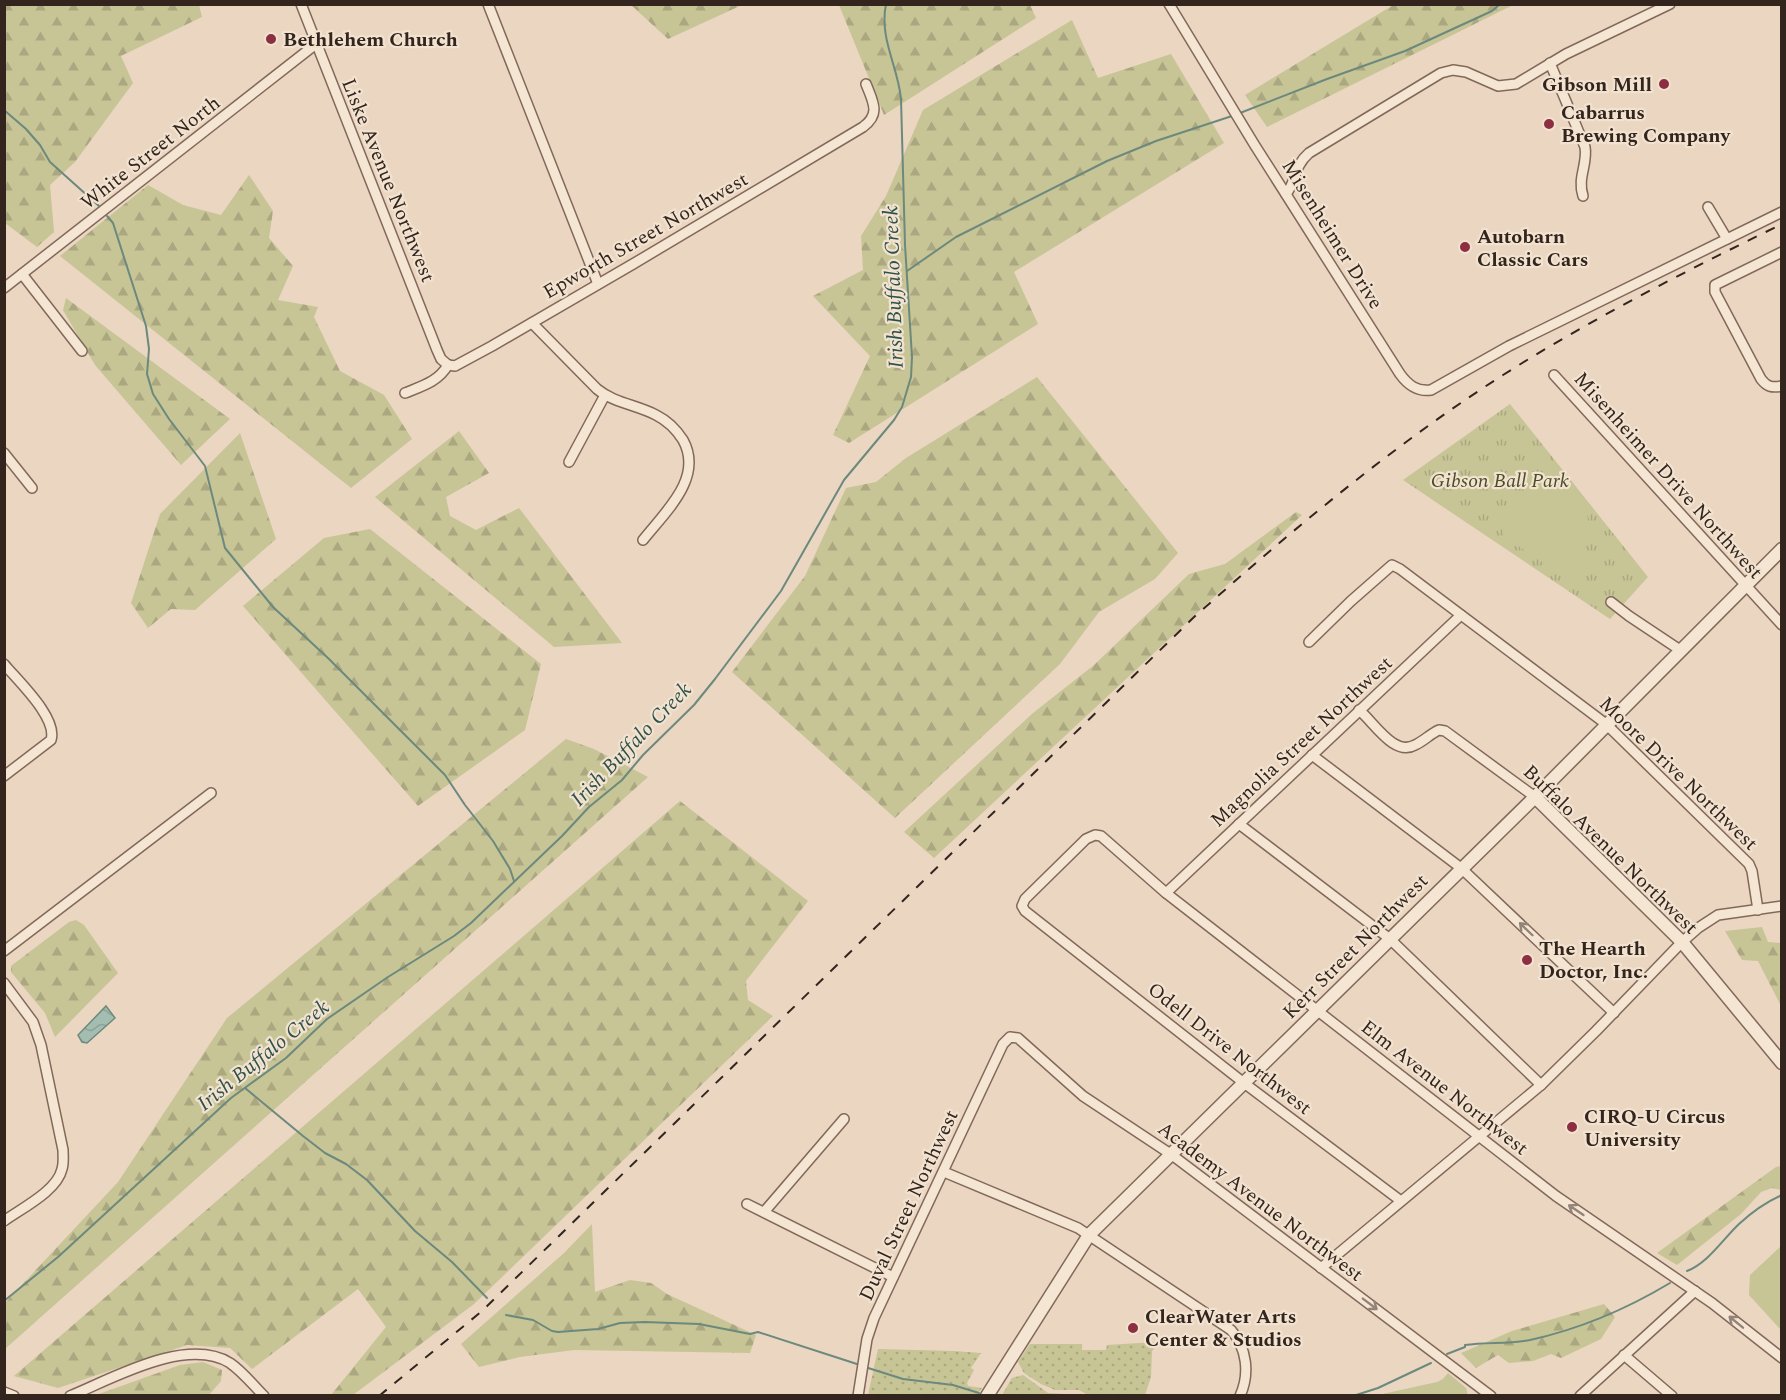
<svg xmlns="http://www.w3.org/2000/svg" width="1786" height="1400" font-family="Spectral,serif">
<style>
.grass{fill:url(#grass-dots)}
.forest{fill:url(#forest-firs)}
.park{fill:url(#park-tufts)}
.pitch{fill:#c7c496}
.water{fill:url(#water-waves);stroke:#6c897d;stroke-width:1.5}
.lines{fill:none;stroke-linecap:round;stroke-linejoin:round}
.stream{stroke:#6c897d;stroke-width:2}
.minor-casing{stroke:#82685a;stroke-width:12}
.tertiary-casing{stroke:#82685a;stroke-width:15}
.minor{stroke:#f5e5d3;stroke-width:9}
.tertiary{stroke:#f5e5d3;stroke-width:12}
.rail{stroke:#33241d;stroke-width:2;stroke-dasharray:10 10;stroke-linecap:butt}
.oneway{stroke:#948478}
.poi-dot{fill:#8c2f40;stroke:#f2e2d0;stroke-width:2}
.labels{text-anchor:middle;stroke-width:4.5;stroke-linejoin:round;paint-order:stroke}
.poi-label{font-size:20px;font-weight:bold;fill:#33241d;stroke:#f2e2d0;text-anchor:start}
.street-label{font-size:20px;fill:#33241d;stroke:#f2e2d0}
.park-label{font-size:20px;font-style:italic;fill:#4a4d26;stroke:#f2e2d0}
.water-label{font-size:21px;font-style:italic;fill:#2e5149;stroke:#f2e2d0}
</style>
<defs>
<pattern id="grass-dots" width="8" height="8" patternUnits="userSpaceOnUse" patternTransform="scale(1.5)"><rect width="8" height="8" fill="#c7c496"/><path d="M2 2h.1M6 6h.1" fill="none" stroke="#aba881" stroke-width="1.8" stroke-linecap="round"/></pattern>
<pattern id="forest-firs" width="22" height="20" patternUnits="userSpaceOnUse" patternTransform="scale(1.5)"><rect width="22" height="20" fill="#c7c496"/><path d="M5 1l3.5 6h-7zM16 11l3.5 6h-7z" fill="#aba881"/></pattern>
<pattern id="park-tufts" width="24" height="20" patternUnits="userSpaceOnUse" patternTransform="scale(1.5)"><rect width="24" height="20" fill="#c7c496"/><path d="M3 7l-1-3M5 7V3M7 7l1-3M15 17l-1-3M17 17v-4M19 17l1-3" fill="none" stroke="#aba881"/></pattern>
<pattern id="water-waves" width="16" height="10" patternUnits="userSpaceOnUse" patternTransform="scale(1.5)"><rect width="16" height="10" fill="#a3bdb1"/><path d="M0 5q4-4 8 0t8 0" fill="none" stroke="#8da298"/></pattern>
</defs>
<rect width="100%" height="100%" fill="#ead6c1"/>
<g class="grass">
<path d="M1156,1342V1347L1152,1351L1151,1377L1145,1395H1088L1079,1390H1055L1041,1384L1024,1373L1018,1362L1030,1344H1082V1350H1106L1107,1345Z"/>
<path d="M878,1349L954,1351L981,1353L971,1368L974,1370L967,1383L968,1386L982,1388L977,1395H868Z"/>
<path d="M1023,1375L1048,1393L1081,1395H1002L1012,1378Z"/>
</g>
<g class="forest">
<path d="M5,4L199,5L202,17L121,56L133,83L75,162L50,185L54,232L37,247L5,223Z"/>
<path d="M1395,4L1513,5L1267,127L1245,95Z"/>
<path d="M631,5H742L668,39Z"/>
<path d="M839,5H1030L1036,18L884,115Z"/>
<path d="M1072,20L1098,78L1171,54L1224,143L1014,272L1038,324L849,443L833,435L870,356L813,296L863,270L861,236L886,196L923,110Z"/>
<path d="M249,175L273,211L269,238L293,266L278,300L318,307L314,317L340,371L384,395L412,439L351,488L60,256L148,185L183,205L221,215Z"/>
<path d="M66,298L230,419L181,465L95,365L63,310Z"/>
<path d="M1037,377L1178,553L1155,579L1099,612L1060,664L895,818L732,672L805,576L846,488L876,482L906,458Z"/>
<path d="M459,431L489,473L446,497L450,516L476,530L519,508L622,643L554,647L375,497Z"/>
<path d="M240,433L276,539L195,610L171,609L148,628L131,603L160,514Z"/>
<path d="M1296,512L1302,515L934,858L904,832L1033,713L1094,665L1189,574L1225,564Z"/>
<path d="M370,529L541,664L525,730L418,806L243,606L324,538Z"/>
<path d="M566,739L594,749L648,777L5,1349V1303L118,1182L227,1018Z"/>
<path d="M680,801L808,901L746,981L748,1000L773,1016L474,1304L353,1395H331L386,1327L358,1289L252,1369L230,1348L187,1345L58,1388L14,1376Z"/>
<path d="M76,920L84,925L118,973L55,1037L45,1013L11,972V966L69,922Z"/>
<path d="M1762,927L1768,942L1781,943V1006L1758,961L1742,960L1725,931Z"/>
<path d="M1781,1166V1190L1772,1188L1761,1192L1741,1214L1677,1265L1657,1253L1776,1167Z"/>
<path d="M592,1224L595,1292L630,1280L651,1283L667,1294L756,1335L750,1353L574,1350L520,1357L479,1367L461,1344L564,1253Z"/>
<path d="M1604,1304L1615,1317L1601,1339L1561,1358L1551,1354L1533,1361L1509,1363L1498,1355L1476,1368L1461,1353L1512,1331Z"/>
<path d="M203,1362L222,1370L221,1381L209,1395H96L180,1365Z"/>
</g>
<path class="park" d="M1510,404L1648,577L1610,619L1403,480Z"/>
<g class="pitch">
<path d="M1557,466C1595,498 1597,541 1570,581L1505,537L1502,530Z"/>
<path d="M1781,1246V1330L1749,1295L1750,1275Z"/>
<path d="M1448,1373L1466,1388L1468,1395H1378L1437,1382L1443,1379Z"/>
</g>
<path class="water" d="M106,1006L115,1018L87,1043L82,1042L78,1035Z"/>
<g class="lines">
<g class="stream">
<path d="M4,110L26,129L40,145L50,162L99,206"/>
<path d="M1240,113L1327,79L1405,51L1492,11L1500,4"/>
<path d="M107,216L113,223L146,326L149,349L147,374L153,394L169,419L205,466L225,548L273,607L329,659L445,775L465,805L493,841L510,869L514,881"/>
<path d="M907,271L956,237L1107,161L1156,141L1232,116"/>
<path d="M245,1088L303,1136L325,1153L346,1164L367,1180L415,1231L452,1262L487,1298"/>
<path d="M1687,1271C1708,1263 1723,1239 1739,1224C1752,1212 1766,1202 1782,1195"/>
<path d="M4,1301L58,1257L231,1098L286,1058L327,1019L388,977L454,936L471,923L562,836L589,807L622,780L643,755L694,705L715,679L781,591L844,480L894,420L902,407L911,377L912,357L905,245L901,99C898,66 879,39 886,4"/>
<path d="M506,1315L533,1320L552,1331L558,1332L598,1329L620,1323L645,1322L699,1324L750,1334L758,1332L860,1365"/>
<path d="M1447,1354L1465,1347V1345C1486,1342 1509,1344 1530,1340C1580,1329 1625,1310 1670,1283"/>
<path d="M865,1367L903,1379L953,1385L979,1393"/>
<path d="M1353,1396L1378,1388L1431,1363"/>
</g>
<g class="minor-casing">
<g id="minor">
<path d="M301,4L437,350L441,359L448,365"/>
<path d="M488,4L598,284"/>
<path d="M1169,4L1254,144L1400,374C1408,385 1417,392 1431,390L1509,346L1782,212"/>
<path d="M1550,63L1585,147C1588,164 1577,178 1583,196"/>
<path d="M1286,194C1297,181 1293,167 1309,153L1441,73L1453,70L1466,72L1498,86L1516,84L1566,54L1670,4"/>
<path d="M1708,207L1727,239"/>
<path d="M1782,252L1715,285V292L1761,379C1767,387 1772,388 1782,386"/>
<path d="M22,274L82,351"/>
<path d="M4,288L316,44"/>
<path d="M532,323L597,389C614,403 637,405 656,415C668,421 676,429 683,440C704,478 665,512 643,540"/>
<path d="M448,365L455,366L492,346L633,264L863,127C881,114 873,102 866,84"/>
<path d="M1554,375L1782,625"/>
<path d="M405,393C422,386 438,382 448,365"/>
<path d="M4,453L32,488"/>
<path d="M569,462L605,395"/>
<path d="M1611,602L1629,616L1680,650"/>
<path d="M1309,642L1351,601L1392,565L1400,569L1606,724L1749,864L1752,871L1758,910"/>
<path d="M4,664C18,681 58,718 51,740L4,776"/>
<path d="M1359,710C1374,722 1394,757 1415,745C1424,741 1430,734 1439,730L1445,731L1535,797"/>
<path d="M1312,755L1461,868L1614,1013"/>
<path d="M1239,824L1390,939L1541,1085"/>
<path d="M1166,893L1461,615"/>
<path d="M4,951L211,793"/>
<path d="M4,983L33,1022L41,1045L63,1150C63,1156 64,1163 62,1169C57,1191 22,1208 4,1221"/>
<path d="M944,1172L1078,1228L1231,1330C1247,1348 1250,1374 1240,1396"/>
<path d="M1401,1201L1244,1083L1025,911L1022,906L1025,899L1086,839L1095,835L1101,836L1166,893L1556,1196L1712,1303L1782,1358"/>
<path d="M747,1204L893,1277"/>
<path d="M764,1212L844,1119"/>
<path d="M1321,1268L1541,1085L1596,1031L1682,942L1698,928L1718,915L1782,906"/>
<path d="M1624,1355L1672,1396"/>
<path d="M4,1392L14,1396"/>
<path d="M70,1396C112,1379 186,1336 230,1363C243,1372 253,1385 264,1396"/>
<path d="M858,1396L867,1339L874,1318L1003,1044L1010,1037L1018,1038L1083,1096L1172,1155L1491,1396"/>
<path d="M1580,1396L1695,1291"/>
</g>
</g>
<g class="tertiary-casing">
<g id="tertiary">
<path d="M1535,797L1682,942L1782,1063"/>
<path d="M987,1396L1089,1235L1535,797L1782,549"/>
</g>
</g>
<use href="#minor" class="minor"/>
<use href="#tertiary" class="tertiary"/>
<path class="rail" d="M379,1396L482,1311L1193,618C1291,531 1392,446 1503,375C1593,318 1686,271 1782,224"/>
</g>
<defs><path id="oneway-shaft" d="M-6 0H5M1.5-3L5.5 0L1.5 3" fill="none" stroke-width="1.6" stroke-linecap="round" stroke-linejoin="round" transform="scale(1.5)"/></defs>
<g class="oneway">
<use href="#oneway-shaft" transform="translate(1526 929) rotate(-136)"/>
<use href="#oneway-shaft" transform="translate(1576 1210) rotate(-146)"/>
<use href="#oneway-shaft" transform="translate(1370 1304) rotate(37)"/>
<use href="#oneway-shaft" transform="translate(1736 1322) rotate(-141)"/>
</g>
<g class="poi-dot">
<circle cx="271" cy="39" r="6"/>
<circle cx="1664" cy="84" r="6"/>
<circle cx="1549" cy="124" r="6"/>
<circle cx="1465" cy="247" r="6"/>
<circle cx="1527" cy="960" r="6"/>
<circle cx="1572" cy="1127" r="6"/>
<circle cx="1133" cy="1328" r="6"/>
</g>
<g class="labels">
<g class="poi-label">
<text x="283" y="46">Bethlehem Church</text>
<text x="1652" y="91" text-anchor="end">Gibson Mill</text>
<text x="1561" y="119">Cabarrus<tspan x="1561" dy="23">Brewing Company</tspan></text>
<text x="1477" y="243">Autobarn<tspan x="1477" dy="23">Classic Cars</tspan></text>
<text x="1539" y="955">The Hearth<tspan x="1539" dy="23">Doctor, Inc.</tspan></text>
<text x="1584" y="1123">CIRQ-U Circus<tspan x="1584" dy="23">University</tspan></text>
<text x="1145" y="1323">ClearWater Arts<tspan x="1145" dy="23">Center &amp; Studios</tspan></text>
</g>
<g class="street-label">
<text transform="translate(150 152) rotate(-38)" y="7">White Street North</text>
<text transform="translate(389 180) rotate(68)" y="7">Liske Avenue Northwest</text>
<text transform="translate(1333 234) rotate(58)" y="7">Misenheimer Drive</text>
<text transform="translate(645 235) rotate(-30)" y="7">Epworth Street Northwest</text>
<text transform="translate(1669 475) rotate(48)" y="7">Misenheimer Drive Northwest</text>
<text transform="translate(1301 741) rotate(-43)" y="7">Magnolia Street Northwest</text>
<text transform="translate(1679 773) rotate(44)" y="7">Moore Drive Northwest</text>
<text transform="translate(1611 849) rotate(44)" y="7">Buffalo Avenue Northwest</text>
<text transform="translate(1355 946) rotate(-45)" y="7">Kerr Street Northwest</text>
<text transform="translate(1230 1048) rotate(38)" y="7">Odell Drive Northwest</text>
<text transform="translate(1445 1087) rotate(38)" y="7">Elm Avenue Northwest</text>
<text transform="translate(1261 1201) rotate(37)" y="7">Academy Avenue Northwest</text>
<text transform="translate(908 1205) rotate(-65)" y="7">Duval Street Northwest</text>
</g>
<g class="park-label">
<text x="1500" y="487">Gibson Ball Park</text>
</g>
<g class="water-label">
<text transform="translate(893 287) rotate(-92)" y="7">Irish Buffalo Creek</text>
<text transform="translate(631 744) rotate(-46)" y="7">Irish Buffalo Creek</text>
<text transform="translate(263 1055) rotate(-39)" y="7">Irish Buffalo Creek</text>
</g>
</g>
<rect width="1786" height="1400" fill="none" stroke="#33241d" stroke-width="12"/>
</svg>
